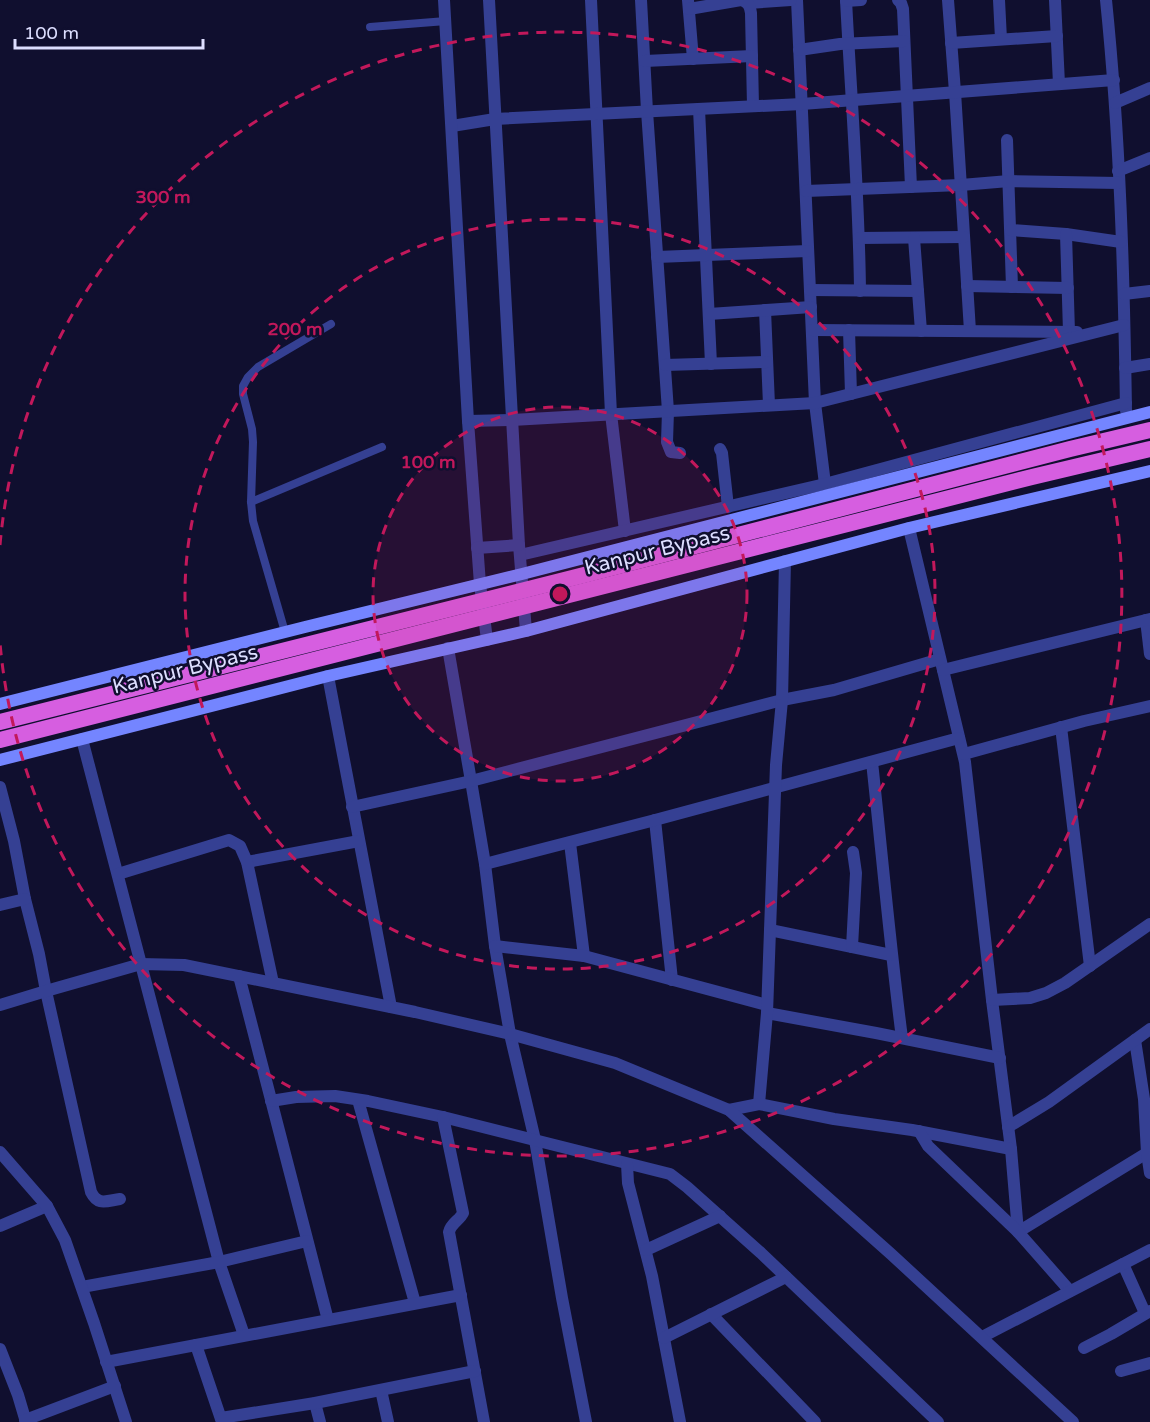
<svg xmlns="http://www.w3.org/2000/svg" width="1150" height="1422" font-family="'Varela Round',sans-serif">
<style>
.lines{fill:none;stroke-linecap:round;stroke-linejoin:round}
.service{stroke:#354093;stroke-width:8}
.minor{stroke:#354093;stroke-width:12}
.tertiary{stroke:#354093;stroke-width:12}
.secondary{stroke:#7485ff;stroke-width:12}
.trunk{stroke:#d65ee0;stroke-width:16}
.ring{fill:none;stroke:#c2185b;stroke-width:3;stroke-dasharray:10 8}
.labels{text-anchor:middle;stroke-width:5;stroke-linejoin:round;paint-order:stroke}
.street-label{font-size:21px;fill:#dddeff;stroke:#100f2f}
.centre{fill:#c2185b;stroke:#100f2f;stroke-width:3}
.ring-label{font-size:18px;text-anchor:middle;font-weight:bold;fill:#c2185b;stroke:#100f2f;stroke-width:5;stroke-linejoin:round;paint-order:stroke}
</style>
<rect width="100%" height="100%" fill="#100f2f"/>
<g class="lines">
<g class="service">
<path d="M370,27L446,21"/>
<path d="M251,502L382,447"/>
<path d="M285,632L253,521L251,502L253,442L252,429L243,394V386L248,377L258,367L331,324"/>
</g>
<g class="minor">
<path d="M591,0L611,414L625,531"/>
<path d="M641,0L647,111L668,411L667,442L671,452L680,453"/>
<path d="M688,0L693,59"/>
<path d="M797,0L815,403L825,484"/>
<path d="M846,0C851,97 859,193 860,291"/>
<path d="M898,0L901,3L903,9L911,187"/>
<path d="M948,0L955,92L970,331"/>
<path d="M999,0L1001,39"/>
<path d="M1055,0L1059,84"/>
<path d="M1106,0C1120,137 1124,274 1126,411"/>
<path d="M846,1L861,0"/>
<path d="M748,3L791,0"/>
<path d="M689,9L741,0C748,2 750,6 751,13L753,106"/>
<path d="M951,43L1057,36"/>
<path d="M799,50L840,44L904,41"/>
<path d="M645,61L752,56"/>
<path d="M1115,103L1150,88"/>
<path d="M699,109L711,364"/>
<path d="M452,126L495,119L802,104L1114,80"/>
<path d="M1007,140L1012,287"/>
<path d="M1118,171L1150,158"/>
<path d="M806,191L961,185L1009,181L1119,183"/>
<path d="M1011,230L1066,234L1121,242"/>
<path d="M1066,234L1069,332"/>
<path d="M859,238L964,237"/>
<path d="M914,238L921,331"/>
<path d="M657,257L808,251"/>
<path d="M967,286L1068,288"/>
<path d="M810,290L918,291"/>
<path d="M1124,294L1150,291"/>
<path d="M765,310L769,405"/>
<path d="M709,314L811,307"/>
<path d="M812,330L1077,332"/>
<path d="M849,330L851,394"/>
<path d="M665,365L767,362"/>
<path d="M1125,368L1150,364"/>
<path d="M468,421L512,420L815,403L1124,325"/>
<path d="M720,449L722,453L728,507"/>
<path d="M909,528L965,762L992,1000L1011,1149L1018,1232L1150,1151"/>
<path d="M520,555L825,484L1126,403"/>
<path d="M1146,620L1150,654"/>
<path d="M448,648L471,781L485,864L495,946L510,1034L535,1140L562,1298L586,1422"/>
<path d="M943,670L1150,619"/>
<path d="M328,676L391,1007"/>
<path d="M1061,727L1090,966"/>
<path d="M82,739L219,1262L244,1335"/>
<path d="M964,754L1084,721L1150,706"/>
<path d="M872,762C882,854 890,946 902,1038"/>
<path d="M0,787L14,841L25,899L39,954L46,991L91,1192C98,1206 106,1201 120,1199"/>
<path d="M352,807L471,781L782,700L834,690L940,659"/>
<path d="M655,820L672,980"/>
<path d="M570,843L584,956"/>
<path d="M247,862L359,841"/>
<path d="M485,864L655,820L959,738"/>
<path d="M118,874L229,840L240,846L247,862L273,983"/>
<path d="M0,905L25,899"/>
<path d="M770,930L891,955"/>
<path d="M495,946L584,956L767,1005"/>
<path d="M852,947L856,873L853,852"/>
<path d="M239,976L328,1320"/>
<path d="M992,1000L1030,998L1046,993L1065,983L1150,924"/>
<path d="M767,1013L876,1033L1000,1058"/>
<path d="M1135,1040L1144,1099L1147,1153L1150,1173"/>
<path d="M358,1100L415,1303"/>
<path d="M271,1101L296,1097L335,1096L368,1101L443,1117L670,1174L687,1187L761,1253L938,1422"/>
<path d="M759,1104L767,1013L776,765L782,700L785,561"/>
<path d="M729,1110L759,1104L834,1119L912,1130L1011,1149"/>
<path d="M443,1117L463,1213C460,1220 451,1223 449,1232L484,1422"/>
<path d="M1008,1127L1049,1102L1150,1029"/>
<path d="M919,1131L928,1146L1018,1232L1070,1291"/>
<path d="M627,1164L628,1183L652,1276L680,1422"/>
<path d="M0,1226L47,1206"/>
<path d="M646,1250L720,1216"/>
<path d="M1123,1264L1145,1313"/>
<path d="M82,1287L219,1262L307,1241"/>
<path d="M711,1314L815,1422"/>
<path d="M982,1337L1150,1250"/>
<path d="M664,1338L786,1277"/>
<path d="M196,1345L222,1422"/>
<path d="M1084,1348L1111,1334L1150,1311"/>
<path d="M0,1349L18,1395L26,1422"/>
<path d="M106,1362L461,1295"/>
<path d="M1121,1371L1150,1363"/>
<path d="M381,1390L388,1422"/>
<path d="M315,1403L320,1422"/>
<path d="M221,1418L315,1403L475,1371"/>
<path d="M25,1420L115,1386"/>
</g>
<g class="tertiary">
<path d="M444,0L468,421L480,584L487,640"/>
<path d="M489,0L519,545L526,631"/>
<path d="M477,548L519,545"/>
<path d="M0,1005L46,991L141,964L184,965L415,1012L510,1034L615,1063L729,1110L891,1254L1073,1422"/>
<path d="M0,1152L47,1206L65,1240L94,1323L126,1422"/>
</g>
<g class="secondary">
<path d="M0,704L305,627L522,574L1150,412"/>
<path d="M0,760L328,676L526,631L909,528L1150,471"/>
</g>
<g class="trunk">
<path d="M0,722L588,574L1070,449L1150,430"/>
<path d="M0,740L1032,477L1150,449"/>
</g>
</g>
<circle cx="560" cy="594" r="187" fill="#c2185b" fill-opacity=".12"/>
<g class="ring">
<circle cx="560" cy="594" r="187"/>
<circle cx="560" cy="594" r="375"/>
<path d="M0 545A562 562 0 1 1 0 643"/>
</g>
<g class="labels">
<g class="street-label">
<text transform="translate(657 550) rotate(-14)" y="7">Kanpur Bypass</text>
<text transform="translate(185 669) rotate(-14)" y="7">Kanpur Bypass</text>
</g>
</g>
<circle cx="560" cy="594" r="9" class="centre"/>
<g class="ring-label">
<text x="163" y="203">300 m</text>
<text x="295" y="335">200 m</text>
<text x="428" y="468">100 m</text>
</g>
<path d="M15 39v9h188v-9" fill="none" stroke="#dddeff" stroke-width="3"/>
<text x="24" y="39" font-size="18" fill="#dddeff" stroke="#100f2f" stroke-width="4.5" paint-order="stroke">100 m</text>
</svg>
